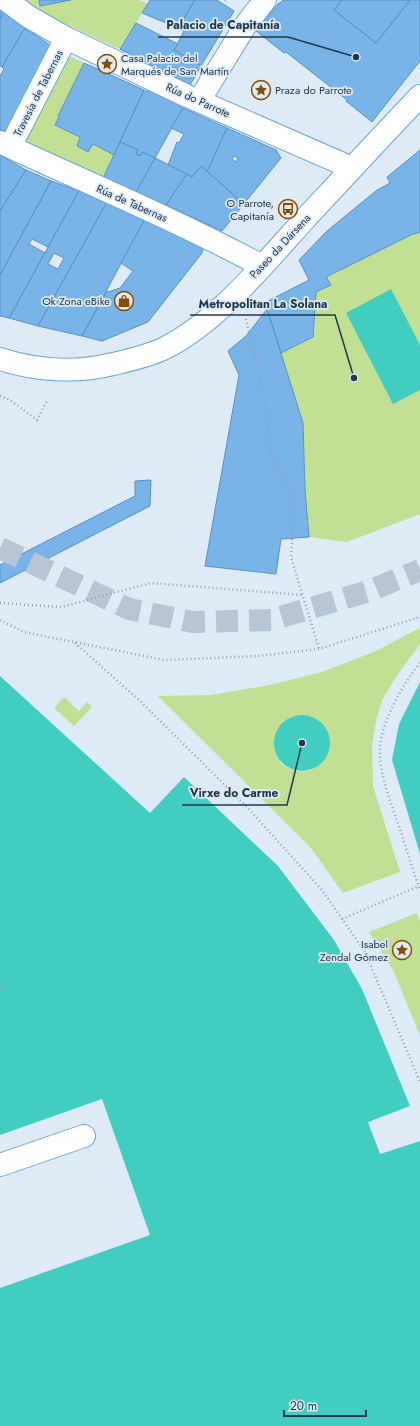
<svg xmlns="http://www.w3.org/2000/svg" width="420" height="1426" font-family="Jost,sans-serif">
<style>
.green{fill:#c1e093;fill-rule:evenodd}
.water{fill:#41cdbf}
.building{fill:#79b4e8;stroke:#5892c4;fill-rule:evenodd}
.lines{fill:none;stroke-linecap:round;stroke-linejoin:round}
.major-tunnel{stroke:#b8c6d4;stroke-width:22;stroke-dasharray:22 11;stroke-linecap:butt}
.minor-casing{stroke:#6ba6d9;stroke-width:24}
.path{stroke:#92a3b2;stroke-width:2.5;stroke-dasharray:1 3;stroke-linecap:butt}
.minor{stroke:#fff;stroke-width:22}
.labels{text-anchor:middle;stroke-width:3.5;stroke-linejoin:round;paint-order:stroke}
.poi-label{font-size:11px;fill:#20384e;stroke:#deeaf5;text-anchor:end}
.street-label{font-size:11px;fill:#20384e;stroke:#deeaf5}
.leader{fill:none;stroke:#20384e;stroke-width:1.5}
.callout-dot{fill:#20384e;stroke:#deeaf5;stroke-width:1.5}
.callout-label{font-size:12px;text-anchor:middle;font-weight:bold;fill:#20384e;stroke:#deeaf5;stroke-width:3.5;stroke-linejoin:round;paint-order:stroke}
</style>
<rect width="100%" height="100%" fill="#deeaf5"/>
<g class="green">
<path d="M23,0H39L40,6L71,0H139L148,4L119,49L36,10Z"/>
<path d="M65,54L84,63L58,116L59,117L55,125L80,137L77,146L88,152L93,144L114,155L103,178L22,140Z"/>
<path d="M420,232V514L347,542L309,537L305,490L303,423L281,353L313,337L316,292L326,277L415,233L416,234Z"/>
<path d="M420,628V644L396,677L382,700L376,721L372,745L373,786L400,872L343,893L311,848L158,696L211,695L270,685L322,672L376,651ZM303,715C314,717 319,721 326,729L322,763C307,775 294,774 280,762Z"/>
<path d="M64,697L79,711L87,702L92,707L74,726L54,708Z"/>
<path d="M417,913L420,922V1036L394,972L369,932Z"/>
</g>
<g class="water">
<path d="M391,289L420,345V390L393,404L346,313Z"/>
<path d="M0,676L150,813L184,777L278,866L334,940L362,989L410,1106L368,1122L380,1154L420,1141V1426H0V1288L150,1235L102,1099L0,1135Z"/>
<path d="M420,682V854L392,760L399,724Z"/>
<circle cx="302" cy="743" r="28"/>
</g>
<g class="building">
<path d="M39,0H71L40,6Z"/>
<path d="M150,0H195L178,28L142,13Z"/>
<path d="M195,0H217L234,11L201,66L174,50L184,31L178,28Z"/>
<path d="M283,0H342L334,10L376,43L410,0H420V61L372,122L346,101L347,100L286,52L284,53L256,31L279,3H280Z"/>
<path d="M342,0H410L376,43L334,10Z"/>
<path d="M0,8L5,11L0,19Z"/>
<path d="M4,13L25,28L2,67L0,66V19Z"/>
<path d="M136,23L178,44L174,50L201,66L190,85L120,49Z"/>
<path d="M25,28L53,47L8,134L0,130V76L4,69L2,67Z"/>
<path d="M84,63L144,90L114,155L93,144L88,152L77,146L80,137L55,125L59,117L58,116Z"/>
<path d="M149,88L181,102L179,106L183,108L155,158L142,152L140,156L136,154L138,150L120,142L144,90L147,92Z"/>
<path d="M183,108L227,128L207,172L201,166L192,177L168,165L177,142L179,143L184,134L171,128Z"/>
<path d="M227,128L276,150L281,158L244,204L207,172ZM234,156L238,158L236,162L232,159Z"/>
<path d="M120,142L138,150L136,154L140,156L142,152L155,158L136,192L103,178Z"/>
<path d="M420,150V232L415,234V233L326,277L331,285L316,292L313,337L281,353L267,309L266,302L309,280L299,260L327,231L377,190L390,183L387,177Z"/>
<path d="M0,155L26,170L0,211Z"/>
<path d="M155,158L187,174L166,205L136,192Z"/>
<path d="M201,166L244,204L222,231L166,205L187,174L192,177Z"/>
<path d="M26,170L51,181L0,275V211Z"/>
<path d="M51,181L79,191L48,247L32,239L29,244L45,253L9,318L0,316V275Z"/>
<path d="M79,191L107,202L38,326L9,318ZM54,253L64,258L58,269L48,264Z"/>
<path d="M107,202L145,219L82,336L38,326Z"/>
<path d="M145,219L201,246L203,248L202,253L148,322L102,341L82,336L107,291L108,292L120,288L133,271L121,263Z"/>
<path d="M267,309L303,423L305,490L309,537L281,539L276,574L205,566L239,375L228,351L246,336Z"/>
<path d="M151,480L150,506L0,583V565L135,496V481Z"/>
</g>
<g class="lines">
<path class="major-tunnel" d="M0,548L129,609L193,622L271,620L369,591L420,570"/>
<g class="minor-casing">
<g id="minor">
<path d="M6,0L29,17L66,38L185,95L352,168"/>
<path d="M199,101L247,23L265,0"/>
<path d="M0,142L10,147C95,186 180,222 262,266"/>
<path d="M10,147L66,38"/>
<path d="M0,359C36,371 76,373 113,364C130,360 149,356 165,348C217,322 265,263 304,220C343,178 381,137 420,96"/>
<path d="M0,1165L84,1136"/>
</g>
</g>
<g class="path">
<path d="M225,0L227,2"/>
<path d="M246,319L265,402L271,454L294,501L291,557L319,649"/>
<path d="M0,396L10,400L37,420L48,399"/>
<path d="M0,603L61,607L151,583L303,595"/>
<path d="M0,620L24,632L164,660L258,656L319,649L420,617"/>
<path d="M75,643L140,701L245,805L322,890L365,952L420,1082"/>
<path d="M420,663C403,684 388,711 381,738C375,767 392,805 401,832C407,851 413,871 420,890"/>
<path d="M342,919L419,886"/>
<path d="M0,988L12,983"/>
</g>
<use href="#minor" class="minor"/>
</g>
<defs>
<g id="sight-ring" transform="scale(1)"><circle r="9.5" fill="#deeaf5" stroke="#864f00" stroke-width="1.5"/><path d="M0-6L1.8-2.2L6-1.7L2.9 1.2L3.7 5.4L0 3.3L-3.7 5.4L-2.9 1.2L-6-1.7L-1.8-2.2Z" fill="#864f00"/></g>
<g id="bus-ring" transform="scale(1)"><circle r="9.5" fill="#deeaf5" stroke="#864f00" stroke-width="1.5"/><path d="M-5-6H5V4H4V6H2V4H-2V6H-4V4H-5ZM-3.5-4V0h7V-4ZM-3.5 1.2v1.5H-2V1.2ZM2 1.2v1.5H3.5V1.2Z" fill="#864f00"/></g>
<g id="shop-ring" transform="scale(1)"><circle r="9.5" fill="#deeaf5" stroke="#864f00" stroke-width="1.5"/><path d="M-5-2.5h2.3a2.7 3.5 0 0 1 5.4 0H5L5.5 6h-11ZM-1.5-2.5h3a1.5 2.3 0 0 0-3 0Z" fill="#864f00"/></g>
</defs>
<g fill-rule="evenodd">
<use href="#sight-ring" x="107" y="64"/>
<use href="#sight-ring" x="261" y="90"/>
<use href="#bus-ring" x="288" y="209"/>
<use href="#shop-ring" x="124" y="301"/>
<use href="#sight-ring" x="402" y="950"/>
</g>
<g class="labels">
<g class="poi-label">
<text x="121" y="62" text-anchor="start">Casa Palacio del<tspan x="121" dy="13">Marqués de San Martín</tspan></text>
<text x="275" y="94" text-anchor="start">Praza do Parrote</text>
<text x="274" y="207">O Parrote,<tspan x="274" dy="13">Capitanía</tspan></text>
<text x="110" y="305">Ok Zona eBike</text>
<text x="388" y="948">Isabel<tspan x="388" dy="13">Zendal Gómez</tspan></text>
</g>
<g class="street-label">
<text transform="translate(38 93) rotate(-63)" y="4">Travesía de Tabernas</text>
<text transform="translate(198 100) rotate(24)" y="4">Rúa do Parrote</text>
<text transform="translate(132 203) rotate(24)" y="4">Rúa de Tabernas</text>
<text transform="translate(280 246) rotate(-47)" y="4">Paseo da Dársena</text>
</g>
</g>
<path class="leader" d="M356 57L288 37H158M354 378L335 315H190M302 743L287 805H182"/>
<g class="callout-dot">
<circle cx="356" cy="57" r="4"/>
<circle cx="354" cy="378" r="4"/>
<circle cx="302" cy="743" r="4"/>
</g>
<g class="callout-label">
<text x="223" y="29">Palacio de Capitanía</text>
<text x="263" y="308">Metropolitan La Solana</text>
<text x="234" y="797">Virxe do Carme</text>
</g>
<path d="M284 1410v6h82v-6" fill="none" stroke="#20384e" stroke-width="2"/>
<text x="290" y="1410" font-size="12" fill="#20384e" stroke="#deeaf5" stroke-width="3" paint-order="stroke">20 m</text>
</svg>
